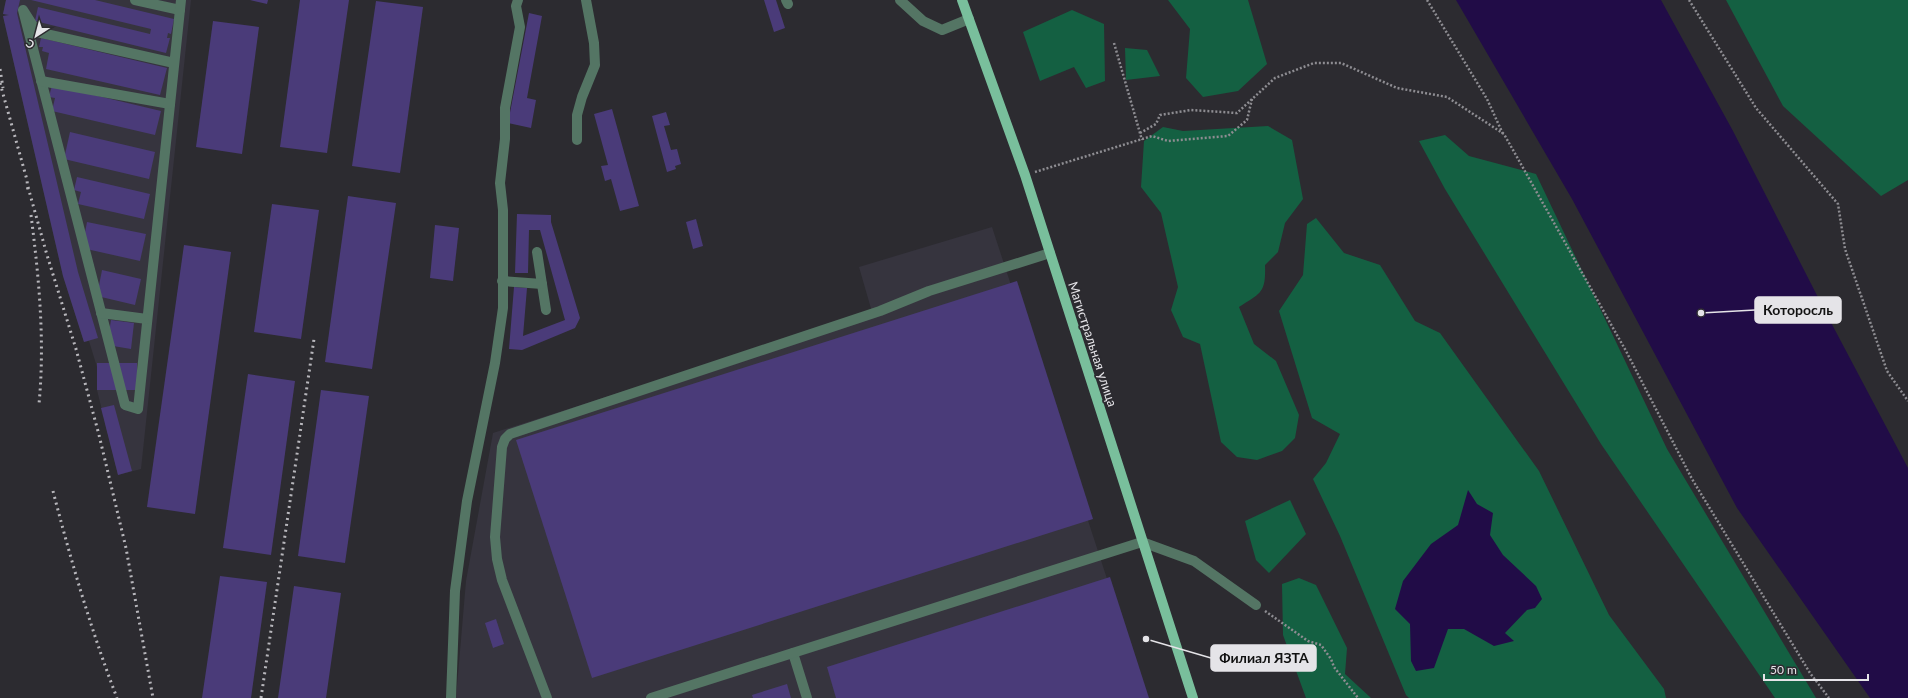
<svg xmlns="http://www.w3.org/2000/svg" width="1908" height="698" font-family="Lato,sans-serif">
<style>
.built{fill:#36343e}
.green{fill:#146042}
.water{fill:#210c47}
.building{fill:#4a3b79}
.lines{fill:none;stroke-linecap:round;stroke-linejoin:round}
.path{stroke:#8e8d92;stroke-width:2.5;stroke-dasharray:2 2;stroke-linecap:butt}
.minor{stroke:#547564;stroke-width:10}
.major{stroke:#79bf9c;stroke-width:10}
.rail{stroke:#b8b7bc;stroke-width:3;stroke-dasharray:2 4;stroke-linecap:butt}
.labels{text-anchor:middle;stroke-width:3.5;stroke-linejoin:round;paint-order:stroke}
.street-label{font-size:13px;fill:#e5e4e8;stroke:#2c2b30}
.leader{fill:none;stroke:#e5e4e8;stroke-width:1.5}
.callout-dot{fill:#e5e4e8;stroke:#2c2b30;stroke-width:1.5}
.callout{fill:#e5e4e8;stroke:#e5e4e8;stroke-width:1.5}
.callout-label{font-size:14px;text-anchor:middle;font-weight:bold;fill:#111}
</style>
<rect width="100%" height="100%" fill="#2c2b30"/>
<g class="built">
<path d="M6,0H191L141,469L118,475L97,390V367L89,341L84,342L63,276L3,16L8,15L3,14Z"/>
<path d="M992,227L1146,698H456L466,581L493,433L872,312L859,267Z"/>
</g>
<g class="green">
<path d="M1168,0H1248L1267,64L1238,91L1203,97L1186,78L1190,29Z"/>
<path d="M1726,0H1908V180L1881,196L1783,106Z"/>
<path d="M1072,10L1104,24L1105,81L1086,88L1074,67L1040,81L1023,32Z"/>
<path d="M1125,48L1147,50L1160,76L1126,80Z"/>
<path d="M1268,126L1292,140L1303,199L1285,223L1278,252L1265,265C1266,293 1261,293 1239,307L1254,344L1276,361L1299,415L1295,438L1282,451L1257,460L1237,457L1221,442L1200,344L1183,337L1171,310L1178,287L1161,213L1141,187L1144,141L1163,127L1183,131Z"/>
<path d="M1445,135L1469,156L1536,174L1667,449L1816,698H1775L1601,444L1445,189L1419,141Z"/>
<path d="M1316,218L1344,253L1380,265L1415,321L1440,333L1539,471L1609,615L1664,689L1666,698H1409L1406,695L1340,536L1313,479L1326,463L1340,434L1312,418L1279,311L1303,275L1307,224Z"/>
<path d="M1290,500L1306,534L1269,573L1256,560L1245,521Z"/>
<path d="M1299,578L1316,585L1347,648L1345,674L1371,698H1306L1283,635L1282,584Z"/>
</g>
<g class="water">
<path d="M1456,0H1661L1733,131L1827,315L1908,468V698H1870L1737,508L1572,199Z"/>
<path d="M1468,490L1477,504L1493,513L1490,535L1503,555L1536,586L1542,599L1535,608L1527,610L1505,633L1514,641L1494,646L1464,629H1448L1434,668L1416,671L1411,661L1410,624L1395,609L1403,581L1431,544L1458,525Z"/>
</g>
<g class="building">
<path d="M6,0H20L17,13L78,272L98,338L84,342L63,276L3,16L9,15L3,14Z"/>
<path d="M31,0H95L174,19L171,34L168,33L167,38H170L166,53L35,21L38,7L150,34L151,29Z"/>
<path d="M250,0H268L267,4Z"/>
<path d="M300,0H349L327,153L280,147Z"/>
<path d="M764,0H776L785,28L774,32Z"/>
<path d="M376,1L423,7L400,173L352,166Z"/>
<path d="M529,13L542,16L527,98L536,100L531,128L508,123Z"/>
<path d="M213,21L259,27L242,154L196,147Z"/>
<path d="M41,38L167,68L160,95L46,69L49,53L42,51L43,47H39Z"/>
<path d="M52,85L161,111L155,135L52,111L55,98L49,97Z"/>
<path d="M612,109L639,206L620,211L611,179L605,181L601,166L608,165L594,114Z"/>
<path d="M666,112L670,125L664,126L671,150L677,149L681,164L675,166L676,169L667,172L652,116Z"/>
<path d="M70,132L155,152L149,179L64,159Z"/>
<path d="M77,177L150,194L144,219L78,204L81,192L74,190Z"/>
<path d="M348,196L396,203L372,369L325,362Z"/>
<path d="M272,204L319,210L301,339L254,332Z"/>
<path d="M517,214L551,215V222L580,318L575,328L522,350L509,349L514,287L527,288L523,336L565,320L540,230H529L528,273H515Z"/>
<path d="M696,219L703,246L693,249L686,222Z"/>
<path d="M87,222L146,234L140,261L82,248Z"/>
<path d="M435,225L459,228L453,281L430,278Z"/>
<path d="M184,245L231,252L195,514L147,507Z"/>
<path d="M102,270L141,279L135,305L97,296Z"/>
<path d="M1017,281L1093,519L592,678L516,440Z"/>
<path d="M111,320L134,323L131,349L107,345Z"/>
<rect x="97" y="363" width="40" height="27"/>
<path d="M248,374L295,381L271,555L223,548Z"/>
<path d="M321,390L369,396L345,563L298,556Z"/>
<path d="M114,405L132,471L118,475L101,408Z"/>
<path d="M220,576L267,582L251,698H202Z"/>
<path d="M1110,577L1149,698H836L827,667Z"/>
<path d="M294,586L341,593L326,698H278Z"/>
<path d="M496,619L504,644L493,648L485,623Z"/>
<path d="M787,684L791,698H753L752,695Z"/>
</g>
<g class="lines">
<g class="path">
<path d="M1427,0L1487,99L1503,134"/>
<path d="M1689,0L1756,108L1838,204L1845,249L1887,371L1908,401"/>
<path d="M1114,43L1142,140"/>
<path d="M1140,133L1156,124L1160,115L1191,110L1237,113L1275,78L1314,63H1341L1397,88L1447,97L1504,134L1626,351L1692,479L1810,673L1829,698"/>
<path d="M1035,172L1152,136L1168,141L1228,136L1247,120L1252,99"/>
<path d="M1265,611L1308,641L1321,645L1331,659L1334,667L1358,698"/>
</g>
<g class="minor">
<path d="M135,0L180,10"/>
<path d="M786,0L788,4"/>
<path d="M900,0L923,21L942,30L969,19"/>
<path d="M174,63L37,32L23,10L125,405L138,409L181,0"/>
<path d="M41,81L170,104"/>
<path d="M577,140V115L582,97L595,65L594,43L586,0"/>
<path d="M537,252L546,310"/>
<path d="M502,281L542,284"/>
<path d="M101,313L147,319"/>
<path d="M793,653L807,698"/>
<path d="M451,698L455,591L467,501L495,363L503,308V210L500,183L505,139V108L520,27L516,6L518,0"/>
<path d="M547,698L502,580L497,559L495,537L502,447L505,439L510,434L880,311L929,291L1050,253"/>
<path d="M651,698L1142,542L1194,561L1256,605"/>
</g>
<path class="major" d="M962,0L1025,175L1193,698"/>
<g class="rail">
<path d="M0,69L3,88"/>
<path d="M0,83L27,180L28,192"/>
<path d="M28,187L47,255L76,349L99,435L126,548L153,698"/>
<path d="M31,215C39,278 45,341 39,404"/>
<path d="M53,491C71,561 91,630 117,698"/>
<path d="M261,698L314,339"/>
</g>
</g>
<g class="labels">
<g class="street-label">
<text transform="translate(1093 344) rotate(72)" y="5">Магистральная улица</text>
</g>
</g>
<path class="leader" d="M1701 313L1755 310M1146 639L1211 658"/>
<g class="callout-dot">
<circle cx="1701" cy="313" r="4"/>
<circle cx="1146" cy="639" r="4"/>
</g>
<g class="callout">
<rect x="1755" y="297" width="86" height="26" rx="4"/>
<rect x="1211" y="645" width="105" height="26" rx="4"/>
</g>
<g class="callout-label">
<text x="1798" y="315">Которосль</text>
<text x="1264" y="663">Филиал ЯЗТА</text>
</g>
<g transform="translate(36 36) rotate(216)" stroke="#2c2b30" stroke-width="3" paint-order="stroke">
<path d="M0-3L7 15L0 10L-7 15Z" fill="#e5e4e8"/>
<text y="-6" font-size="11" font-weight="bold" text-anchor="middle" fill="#e5e4e8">С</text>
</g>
<path d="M1764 674v6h104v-6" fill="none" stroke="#e5e4e8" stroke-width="2"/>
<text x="1770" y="674" font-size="12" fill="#e5e4e8" stroke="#2c2b30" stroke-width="3" paint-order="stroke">50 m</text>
</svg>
